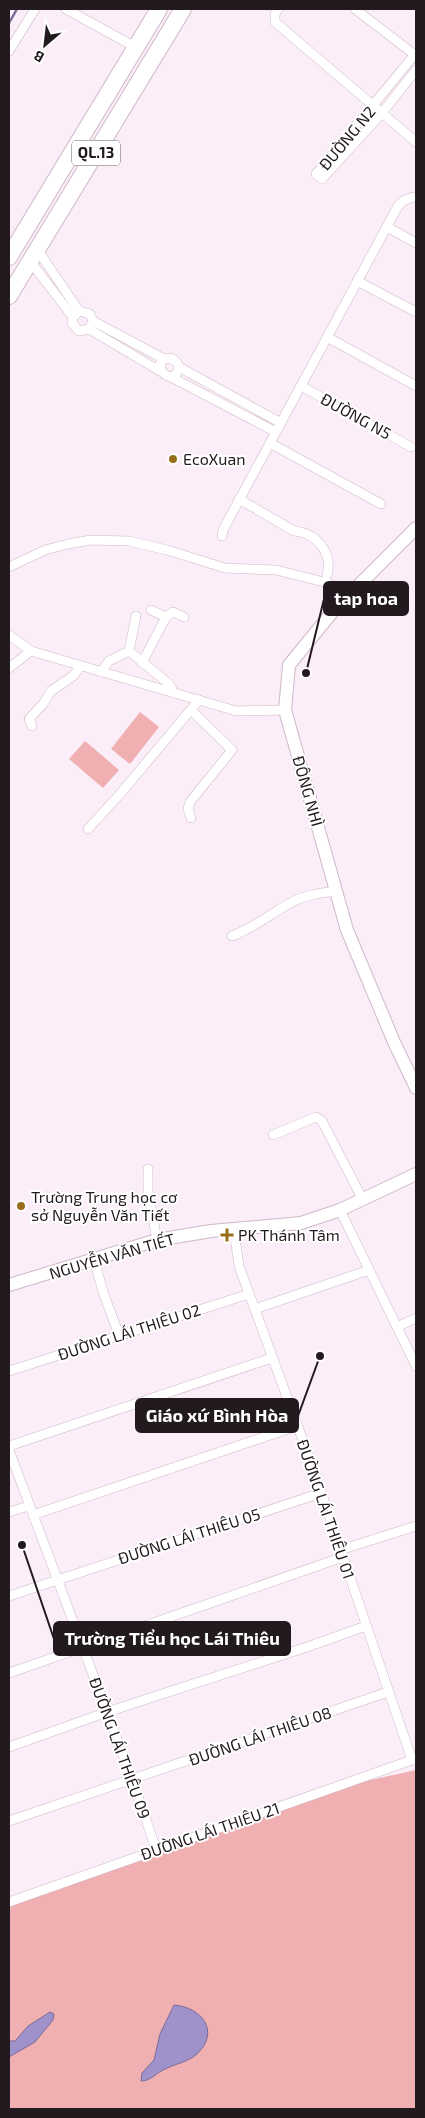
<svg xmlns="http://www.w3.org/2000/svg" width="425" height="2118" font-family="'Exo 2',sans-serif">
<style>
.green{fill:#f0afb1}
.water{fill:#9f91ca;stroke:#7a6d97}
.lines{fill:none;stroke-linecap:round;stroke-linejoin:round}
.stream{stroke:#7a6d97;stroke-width:2.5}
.street-casing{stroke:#cfb8c8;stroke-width:10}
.secondary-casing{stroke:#cfb8c8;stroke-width:14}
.highway-casing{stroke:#cfb8c8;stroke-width:18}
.street{stroke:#fff;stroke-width:9}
.secondary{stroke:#fff;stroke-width:12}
.highway{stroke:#fff;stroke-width:16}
.poi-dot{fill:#9a6d1d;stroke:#fff;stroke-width:2}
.labels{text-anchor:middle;stroke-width:4;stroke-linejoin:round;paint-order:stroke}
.shield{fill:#fff;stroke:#655f63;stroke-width:1}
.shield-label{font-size:15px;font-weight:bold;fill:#231a20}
.street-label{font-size:16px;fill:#231a20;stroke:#fff}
.poi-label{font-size:16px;fill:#231a20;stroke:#fff;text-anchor:start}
.leader{fill:none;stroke:#231a20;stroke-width:2}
.callout-dot{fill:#231a20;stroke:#fff;stroke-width:2}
.callout{fill:#231a20;stroke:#231a20;stroke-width:2}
.callout-label{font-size:18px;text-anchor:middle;font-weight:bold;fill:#fff}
</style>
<rect width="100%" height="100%" fill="#fceef8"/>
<g class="green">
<path d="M140,712L159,727L130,764L111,749Z"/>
<path d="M85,741L119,770L103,788L69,759Z"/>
<path d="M416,1770V2109H9V1905L366,1781Z"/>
</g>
<g class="water">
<path d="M174,2005C201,2007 221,2031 197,2054C188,2062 175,2064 165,2069C156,2073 151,2081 141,2081L142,2073L154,2060L160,2034Z"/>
<path d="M50,2012L54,2014L53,2020L35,2042L9,2057V2041H15L28,2026Z"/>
</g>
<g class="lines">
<path class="stream" d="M9,23L17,9"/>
<g class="street-casing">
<g id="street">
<path d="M66,9L135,47"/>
<path d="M278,9L275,14V22L416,142"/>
<path d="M355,9L415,55"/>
<path d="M9,51L35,9"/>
<path d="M416,53L316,174L322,179L382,113L416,70"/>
<path d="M387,227L416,243"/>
<path d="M37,249L79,311"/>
<path d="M30,261L73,317"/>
<path d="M357,281L416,312"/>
<path d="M93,321L164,359"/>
<path d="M89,329L93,321L90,314L79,311L73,317L72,323L79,331L89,329L160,371"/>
<path d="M327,337L416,386"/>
<path d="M179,367L281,423"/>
<path d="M171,377L177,373C180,365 178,362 171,358L164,359L160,364C161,372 163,375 171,377L276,432"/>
<path d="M301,386L411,447"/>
<path d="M270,443L381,504"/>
<path d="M239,499L294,531C317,533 333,553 327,575"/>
<path d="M222,536L223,530L398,206L403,201L413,197"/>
<path d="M9,567L45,550L68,544L91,540L129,541L167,550L225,568L276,570L328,583L350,594"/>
<path d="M151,610L166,617L173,612L184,617"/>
<path d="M9,635L31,651L236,711L285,710"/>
<path d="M129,651L169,684L174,693"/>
<path d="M142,663L166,617"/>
<path d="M9,668L31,651"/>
<path d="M101,672L109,661L129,651L136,616"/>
<path d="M32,726L29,719L43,704L51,691L73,676L81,666"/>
<path d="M191,818L188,809L190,802L232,750L191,710"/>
<path d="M88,829L120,794L199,700"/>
<path d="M232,936C253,928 271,914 290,903C305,895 320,893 336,891"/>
<path d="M273,1135L316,1117L322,1121L363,1200"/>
<path d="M148,1169V1191L157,1240"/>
<path d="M340,1210L416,1366"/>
<path d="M94,1259L103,1292L119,1335"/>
<path d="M255,1309L369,1270"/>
<path d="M397,1327L416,1318"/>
<path d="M9,1371L249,1294"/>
<path d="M9,1446L272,1358"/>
<path d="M9,1450L132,1779L156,1849"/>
<path d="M9,1512L29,1506"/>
<path d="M33,1515L297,1426"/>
<path d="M340,1550L416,1526"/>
<path d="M9,1596L321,1493"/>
<path d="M9,1673L343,1557"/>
<path d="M9,1747L107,1712L310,1646L366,1626"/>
<path d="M9,1821L388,1692"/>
<path d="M9,1902L412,1760L313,1468L239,1266L234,1230"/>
</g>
</g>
<g class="secondary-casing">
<g id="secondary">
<path d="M416,528L334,610L289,665L285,710L347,930L394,1042L416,1088"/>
<path d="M9,1285L157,1240L211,1231L301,1223L340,1210L416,1174"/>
</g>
</g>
<g class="highway-casing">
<g id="highway">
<path d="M9,257L159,9"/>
<path d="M9,296L183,9"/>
</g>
</g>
<use href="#street" class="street"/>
<use href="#secondary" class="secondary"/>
<use href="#highway" class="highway"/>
</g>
<g class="poi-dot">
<circle cx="173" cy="459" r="5"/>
<circle cx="21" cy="1206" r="5"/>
<path d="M224.5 1227.5h5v5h5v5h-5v5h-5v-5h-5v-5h5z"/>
</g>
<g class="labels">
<rect class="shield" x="72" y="140.5" width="48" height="25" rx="4"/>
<g class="shield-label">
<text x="96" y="158">QL.13</text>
</g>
<g class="street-label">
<text transform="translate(347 138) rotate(-50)" y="6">ĐƯỜNG N2</text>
<text transform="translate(356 416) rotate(29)" y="6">ĐƯỜNG N5</text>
<text transform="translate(308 791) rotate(74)" y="6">ĐÔNG NHÌ</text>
<text transform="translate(112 1256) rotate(-16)" y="6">NGUYỄN VĂN TIẾT</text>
<text transform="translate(129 1332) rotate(-18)" y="6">ĐƯỜNG LÁI THIÊU 02</text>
<text transform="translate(326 1509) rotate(71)" y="6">ĐƯỜNG LÁI THIÊU 01</text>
<text transform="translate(189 1536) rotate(-18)" y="6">ĐƯỜNG LÁI THIÊU 05</text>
<text transform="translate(260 1736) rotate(-19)" y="6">ĐƯỜNG LÁI THIÊU 08</text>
<text transform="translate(120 1748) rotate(70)" y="6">ĐƯỜNG LÁI THIÊU 09</text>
<text transform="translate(210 1831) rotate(-19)" y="6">ĐƯỜNG LÁI THIÊU 21</text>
</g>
<g class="poi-label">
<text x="183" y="465">EcoXuan</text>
<text x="31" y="1203">Trường Trung học cơ<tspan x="31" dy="18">sở Nguyễn Văn Tiết</tspan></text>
<text x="238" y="1241">PK Thánh Tâm</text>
</g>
</g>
<path class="leader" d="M306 673L324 599M320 1356L298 1416M22 1545L54 1639"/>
<g class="callout-dot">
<circle cx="306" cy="673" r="5"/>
<circle cx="320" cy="1356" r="5"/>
<circle cx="22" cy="1545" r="5"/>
</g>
<g class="callout">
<rect x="324" y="582" width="84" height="33" rx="5"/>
<rect x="136" y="1399" width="162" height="33" rx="5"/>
<rect x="54" y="1622" width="236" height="33" rx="5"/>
</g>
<g class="callout-label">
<text x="366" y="605">tap hoa</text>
<text x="217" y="1422">Giáo xứ Bình Hòa</text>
<text x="172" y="1645">Trường Tiểu học Lái Thiêu</text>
</g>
<rect width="425" height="2118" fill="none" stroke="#231a20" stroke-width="20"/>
<g transform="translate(45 45) rotate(208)" stroke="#ffffff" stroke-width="4" paint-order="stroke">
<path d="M0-4L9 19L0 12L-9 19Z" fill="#231a20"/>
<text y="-8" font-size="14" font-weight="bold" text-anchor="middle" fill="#231a20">B</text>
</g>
</svg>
